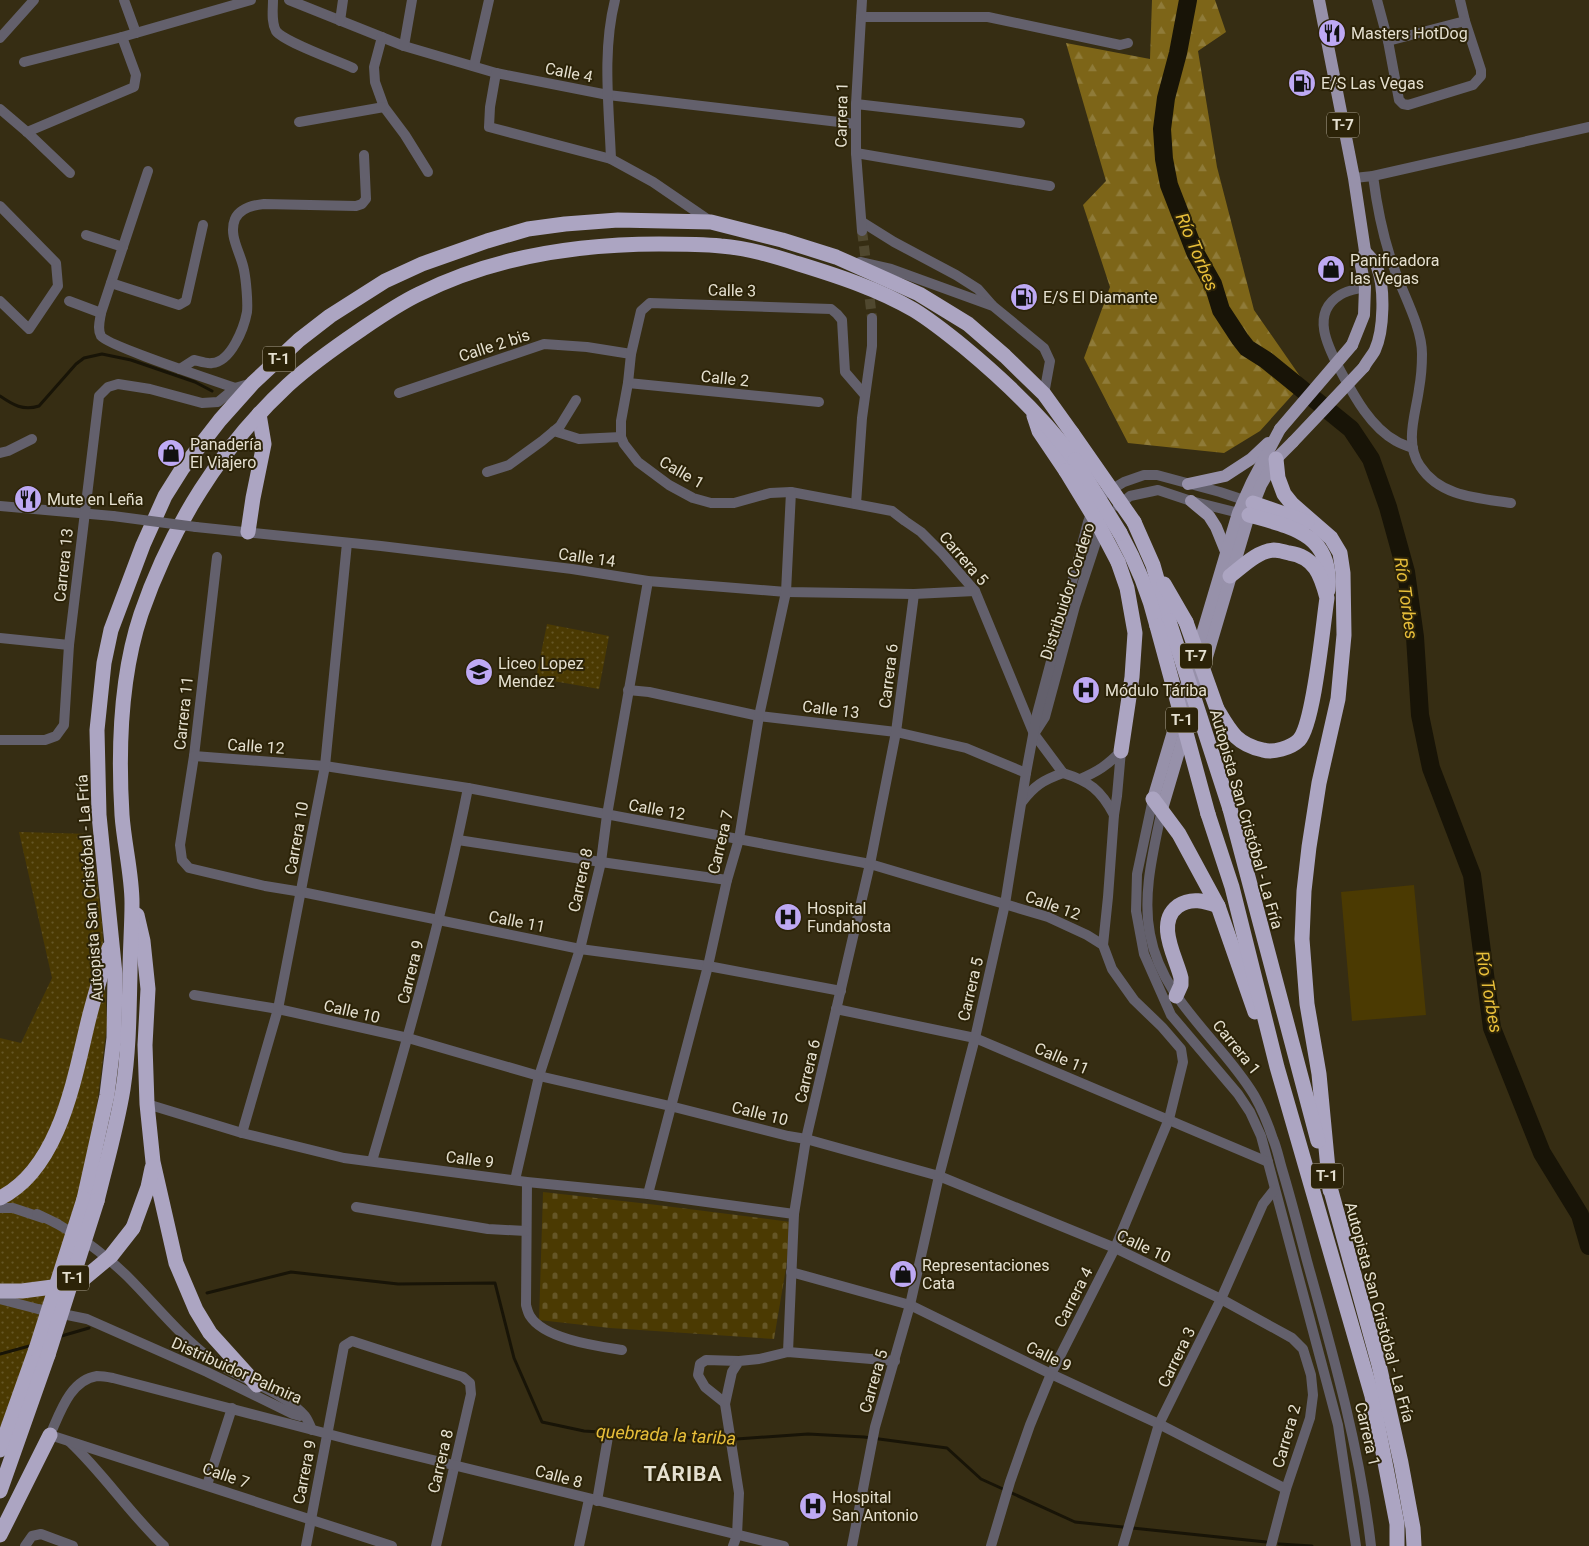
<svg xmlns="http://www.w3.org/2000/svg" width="1589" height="1546" font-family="Roboto,sans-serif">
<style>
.grass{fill:url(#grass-dots)}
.forest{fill:url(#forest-firs)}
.cemetery{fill:url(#cemetery-stones)}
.garden{fill:#4b3a02}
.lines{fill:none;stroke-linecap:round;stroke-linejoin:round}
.stream{stroke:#181407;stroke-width:3}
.river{stroke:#181407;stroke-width:18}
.minor-tunnel{stroke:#50482f;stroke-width:10;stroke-dasharray:10 5;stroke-linecap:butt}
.minor{stroke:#63606c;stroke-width:10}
.major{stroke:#9791aa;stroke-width:12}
.highway{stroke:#aca5c2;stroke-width:15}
.minor-bridge{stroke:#63606c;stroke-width:10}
.major-bridge{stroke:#9791aa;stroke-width:12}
.highway-bridge{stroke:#aca5c2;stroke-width:15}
.labels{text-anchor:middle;stroke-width:4;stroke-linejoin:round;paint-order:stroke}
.shield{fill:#2c2308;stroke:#aea794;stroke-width:1}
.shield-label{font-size:15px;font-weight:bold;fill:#e5e0d0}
.poi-label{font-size:16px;fill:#e5e0d0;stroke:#2c2308;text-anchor:start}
.street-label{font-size:16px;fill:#e5e0d0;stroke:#2c2308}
.water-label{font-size:18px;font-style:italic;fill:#e8bf3a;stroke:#2c2308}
.district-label{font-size:21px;font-weight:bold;letter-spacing:1px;fill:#e5e0d0;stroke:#2c2308}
</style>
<defs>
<pattern id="grass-dots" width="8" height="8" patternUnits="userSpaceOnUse" patternTransform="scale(1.25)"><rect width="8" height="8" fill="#4b3a02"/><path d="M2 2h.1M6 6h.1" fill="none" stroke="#655626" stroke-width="1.8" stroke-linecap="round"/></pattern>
<pattern id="forest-firs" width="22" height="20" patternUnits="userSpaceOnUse" patternTransform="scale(1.25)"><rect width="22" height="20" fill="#7d6518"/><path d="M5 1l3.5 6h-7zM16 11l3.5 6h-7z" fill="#8f7b39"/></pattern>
<pattern id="cemetery-stones" width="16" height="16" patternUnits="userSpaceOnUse" patternTransform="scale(1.25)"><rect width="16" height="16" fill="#4b3a02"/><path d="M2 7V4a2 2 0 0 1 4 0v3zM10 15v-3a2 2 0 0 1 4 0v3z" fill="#655626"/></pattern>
</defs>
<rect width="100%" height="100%" fill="#362d13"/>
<g class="grass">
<path d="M547,624L609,636L599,689L536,678Z"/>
<path d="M19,832L91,834L102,923L107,1025L94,1129L70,1228L0,1437V1038L21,1043L52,978Z"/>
</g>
<path class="forest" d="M1152,0H1215L1226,32L1198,51L1217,167L1254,310L1304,382L1260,431L1224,453L1128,443L1084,358L1110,287L1083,205L1106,181L1066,43L1150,59Z"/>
<path class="cemetery" d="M543,1192L649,1204L791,1222L786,1268L774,1339L610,1328L539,1320Z"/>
<path class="garden" d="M1414,885L1426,1015L1352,1021L1341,892Z"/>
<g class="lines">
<g class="stream">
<path d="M0,396C13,405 23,411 39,406L76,364L84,358L102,354L131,360L195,382L212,391"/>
<path d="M207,1293L291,1272L398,1284L495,1283L514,1358L542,1422L584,1431L723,1440L808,1434L864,1437L947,1448L981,1479L1075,1522L1266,1542"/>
<path d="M58,1337L89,1328"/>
<path d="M0,1354L33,1345"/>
<path d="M1279,1544L1312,1546"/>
</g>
<path class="river" d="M1188,0L1178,53L1166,98L1162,129L1164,159L1169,185L1195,252L1213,284L1221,310L1240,339L1247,348L1266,360L1351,429L1371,459L1388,507L1406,572L1415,637L1420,715L1431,768L1472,875L1492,1028L1542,1153L1580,1215L1589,1246"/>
<g class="minor-tunnel">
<path d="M862,231L867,270"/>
<path d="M868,284L872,318"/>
</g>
<g class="minor">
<path d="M124,0L136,33"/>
<path d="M273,0C273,10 271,22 276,31C284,42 338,61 353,68"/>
<path d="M289,0L404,46L496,73L608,95L856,124"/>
<path d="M1377,0L1388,41L1399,100L1403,104L1408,105L1473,85L1481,76V70L1465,21L1460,0"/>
<path d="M861,17H988L1120,45L1128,43"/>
<path d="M340,21L343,0"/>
<path d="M382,37L374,67L375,82L384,107L405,135L428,172"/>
<path d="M0,38L34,0"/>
<path d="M1388,41L1465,21"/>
<path d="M404,46L412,0"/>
<path d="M24,62L122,37L251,0"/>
<path d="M474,66L489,0"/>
<path d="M496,73L490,107L489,127L611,159L653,182L710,221"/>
<path d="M856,104L1020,123"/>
<path d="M0,109L27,132L70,173"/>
<path d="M299,122L384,107"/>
<path d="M27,132L134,87L136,75L122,37"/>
<path d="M856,153L1050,186"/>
<path d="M611,159C609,107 602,51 615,0"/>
<path d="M148,171L101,313C100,320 97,329 101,336C108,346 216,381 235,388"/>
<path d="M1373,176C1377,207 1383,238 1394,268C1403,294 1422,327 1422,354C1422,366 1421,378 1419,389C1416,413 1404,443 1420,466C1440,497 1478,498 1511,503"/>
<path d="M1354,178L1373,176L1589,127"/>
<path d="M0,206L56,263L58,286L29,329L0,301"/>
<path d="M862,222L894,242L956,275L978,289L992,305"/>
<path d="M862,231L856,153V104L862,0"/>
<path d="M86,235L123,247"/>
<path d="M860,262L891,269L993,306L1044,348L1050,361L1044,394"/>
<path d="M111,283L179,305L186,301L203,225"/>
<path d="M1365,287C1357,289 1347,290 1340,295C1310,313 1328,347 1340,370C1353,394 1370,427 1396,441C1401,444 1407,446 1413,448"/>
<path d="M69,301L101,313"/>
<path d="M180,369L194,360C199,361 207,364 212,363C231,362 244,328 247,312C248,302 246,280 244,270C241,253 228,236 235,219C240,208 254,205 264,204L356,206L362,204L366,199L364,155"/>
<path d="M628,383L819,402"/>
<path d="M399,393L544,344L587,347L631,354"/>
<path d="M864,394L845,372L842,320L837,314L831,309L650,303L641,311L631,354L628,383L621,421V437L624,444L638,462L669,485L693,498L711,503H734L770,493L791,492L892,511L905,521L921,532L942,553L975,591L1034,734L1063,773"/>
<path d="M554,431L579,439L621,437"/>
<path d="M0,453L8,451L32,439"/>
<path d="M487,472L509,465L542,441L560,426L576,400"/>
<path d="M856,504L862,418L872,346V318"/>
<path d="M0,506L113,516"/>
<path d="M1118,506L1130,496L1158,490L1191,501L1243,514"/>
<path d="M196,527L381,546L572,569L648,581L786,592L914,594L975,591"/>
<path d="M217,557L194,756L180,845L182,860L189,868L265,886L302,892L580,949L708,966L841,991"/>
<path d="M0,638L69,645"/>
<path d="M628,690L649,692L759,716L896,732L966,748L1026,773"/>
<path d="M1036,731L1045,717L1075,606L1101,527"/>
<path d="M0,740H45L56,736L64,725L69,645L99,396L108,387L118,384L150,389L202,403L218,402L235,388L252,383"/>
<path d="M194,756L325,766L468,788L870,864L1048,917L1087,935L1103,945"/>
<path d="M1063,773C1089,781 1101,790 1114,815"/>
<path d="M1080,779C1097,772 1108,765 1121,751"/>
<path d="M1153,799L1137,874L1136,911L1144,954L1171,1015L1238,1094L1250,1112L1261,1136L1338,1425L1356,1546"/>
<path d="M1022,802C1034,786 1043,780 1063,773"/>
<path d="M1162,809C1154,849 1142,893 1150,934C1162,1001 1221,1040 1254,1095C1262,1109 1268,1124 1273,1139C1277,1148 1279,1159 1282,1169C1291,1199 1299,1230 1307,1261C1333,1354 1360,1449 1371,1546"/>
<path d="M458,840L601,862L727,880"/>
<path d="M194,995L278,1009L408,1038L539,1076L670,1106L788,1136L806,1139L939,1176L1115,1248L1221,1299L1292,1338L1303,1349L1311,1375L1313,1395L1310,1418L1286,1489L1271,1546"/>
<path d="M836,1009L975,1038L1268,1162"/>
<path d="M147,1104L242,1133L344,1158L527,1182L648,1194L794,1214"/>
<path d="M242,1133L278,1009L325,766L347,543"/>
<path d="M372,1161C408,1038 443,914 468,788"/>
<path d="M515,1180L539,1076L580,949L601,862L607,815L648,581"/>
<path d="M527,1182L526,1305C527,1309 528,1313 530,1316C544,1339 597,1346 622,1350"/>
<path d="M648,1194L708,966L727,880L739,839L759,716L786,592L791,492"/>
<path d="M356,1207L488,1229L526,1231"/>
<path d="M0,1208H13L43,1218"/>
<path d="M58,1224L37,1214C71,1229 100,1250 127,1276C155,1304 179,1335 211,1359C237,1378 285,1392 305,1416C308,1420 310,1425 312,1430"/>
<path d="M791,1272L910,1305L1051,1374L1159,1424L1286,1489"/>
<path d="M0,1299L38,1309L87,1319L207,1372L293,1414L300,1416"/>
<path d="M788,1352L794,1214L806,1139L870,864L896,732L914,594"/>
<path d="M725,1403L705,1387L698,1375L700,1364L706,1360L739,1361"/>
<path d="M70,1442C104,1474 130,1514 164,1546"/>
<path d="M207,1485L232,1408"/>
<path d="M597,1501L608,1437"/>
<path d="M25,1546L32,1536L41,1534L73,1546"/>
<path d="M306,1546L344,1346L352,1341L463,1377L470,1383L471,1394L436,1546"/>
<path d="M392,1546L50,1435C60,1413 70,1380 97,1376C102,1376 108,1377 113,1378L355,1441L784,1546"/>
<path d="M579,1546L589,1499"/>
<path d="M733,1546L737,1535L739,1493L725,1404L732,1372L739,1361L759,1359L788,1352L895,1361"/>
<path d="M852,1546L875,1427L910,1305L939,1176L975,1038L1005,904L1026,773L1037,714L1088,522L1094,506L1104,494L1124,482L1144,475H1157L1220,492L1250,502"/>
<path d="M991,1546L1010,1482L1030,1425L1051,1374L1115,1248L1169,1119L1183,1062L1181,1049L1162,1027L1134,1000L1112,969L1103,945L1108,897L1114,815L1117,796L1121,751"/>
<path d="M1123,1546L1159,1424L1221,1299L1263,1204L1274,1190"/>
</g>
<g class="major">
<path d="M1319,0L1354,178L1365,251L1361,266L1365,287L1364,315L1352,345"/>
<path d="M1364,367C1367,361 1372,356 1375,350C1384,330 1385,288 1377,267C1375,261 1369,256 1365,251"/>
<path d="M1188,484L1225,476L1251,459L1268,443"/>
<path d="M1191,501L1209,516L1216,527L1227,554"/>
<path d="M1153,799L1238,513L1252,482L1280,429"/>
<path d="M1162,809L1249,515L1261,485L1276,459L1293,442"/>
</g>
<g class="highway">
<path d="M1034,416L1039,431L1066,471"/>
<path d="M1276,459L1278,478L1284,494L1292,504L1331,538L1340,553L1343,573L1344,635L1338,699L1319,783L1309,847L1304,891L1302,939L1307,1004L1319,1074L1330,1190"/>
<path d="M1253,503L1307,522"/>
<path d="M1249,515C1292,527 1333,534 1328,590"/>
<path d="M1134,522L1153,565L1169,621"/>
<path d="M248,532L253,498L264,444L259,414"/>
<path d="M1120,533C1136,562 1149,593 1157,626"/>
<path d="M1118,562L1127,588L1135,633L1132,677L1121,751"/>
<path d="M1164,584L1186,622"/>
<path d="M1217,709C1230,731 1236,744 1263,750C1273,753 1291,748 1299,740C1314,724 1323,624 1327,598C1321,575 1315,557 1289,553C1284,552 1279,550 1274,550C1257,551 1242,567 1230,576"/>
<path d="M1153,799L1179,834L1218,906L1255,1012"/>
<path d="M1230,809L1318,1141"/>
<path d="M1208,814L1232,887L1277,1067L1372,1396L1397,1524V1546"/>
<path d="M137,915L143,941L148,989L145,1045L147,1104L153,1162L176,1263L196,1310L210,1333L257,1385"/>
<path d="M1176,996L1181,985V978C1176,957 1155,923 1178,906C1191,897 1205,901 1218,906"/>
<path d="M1328,1180L1379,1365L1401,1463L1413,1528L1414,1546"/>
<path d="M0,1198C59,1169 74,1080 88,1022C94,997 102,972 109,948"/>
<path d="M84,1199L107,1095L114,1038L115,974L99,815L97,730L104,663L111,630L143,545L165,496L182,469L220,420L253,383L299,340L330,316L385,281L422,264L487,241L528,229L565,224L618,220L711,222L782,240L836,257L919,294L968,324L1005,356L1044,394L1072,433"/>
<path d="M97,1201C106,1164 117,1126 123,1089C129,1050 129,1013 130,974C130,950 132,927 132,903C132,874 124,844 122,815C118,749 120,677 141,614C171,527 221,447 288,385C310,365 334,348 359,331C378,318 398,304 419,294C493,257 577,244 659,244C680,244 701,244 721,246C748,248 774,256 799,264C838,276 878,289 914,310C932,321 948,334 964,347C1005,381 1043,417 1075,460"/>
<path d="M133,1228L148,1187L152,1168"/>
<path d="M0,1291H22L68,1285"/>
<path d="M0,1450L36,1349"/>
<path d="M0,1491L48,1355"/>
<path d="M0,1535L50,1435"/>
</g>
<path class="minor-bridge" d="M113,516L196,527"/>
<g class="major-bridge">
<path d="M1280,429L1352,345"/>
<path d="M1293,442L1364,367"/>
</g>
<g class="highway-bridge">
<path d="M1072,433L1134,522"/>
<path d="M1075,460L1120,533"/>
<path d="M1066,471L1097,522L1118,562"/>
<path d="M1169,621L1230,809"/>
<path d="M1186,622L1217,709"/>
<path d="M1157,626L1208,814"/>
<path d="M81,1281L111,1256L133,1228"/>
<path d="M36,1349L84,1199"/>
<path d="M48,1355L97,1201"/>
</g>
</g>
<defs>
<g id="restaurant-disc" transform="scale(1.4375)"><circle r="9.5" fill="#bea9f4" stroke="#2c2308"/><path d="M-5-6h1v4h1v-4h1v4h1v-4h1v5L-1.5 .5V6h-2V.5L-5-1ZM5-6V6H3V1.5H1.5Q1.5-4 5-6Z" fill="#111"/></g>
<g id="fuel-disc" transform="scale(1.4375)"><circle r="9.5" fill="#bea9f4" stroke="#2c2308"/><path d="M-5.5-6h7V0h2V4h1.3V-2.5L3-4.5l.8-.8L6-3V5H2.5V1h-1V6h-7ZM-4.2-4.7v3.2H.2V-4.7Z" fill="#111"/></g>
<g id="shop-disc" transform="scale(1.4375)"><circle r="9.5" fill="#bea9f4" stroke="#2c2308"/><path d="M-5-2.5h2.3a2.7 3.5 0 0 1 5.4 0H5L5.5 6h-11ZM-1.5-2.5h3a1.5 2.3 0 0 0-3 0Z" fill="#111"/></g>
<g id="school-disc" transform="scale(1.4375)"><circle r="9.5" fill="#bea9f4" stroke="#2c2308"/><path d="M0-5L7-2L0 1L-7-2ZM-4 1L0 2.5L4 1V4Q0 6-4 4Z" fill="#111"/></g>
<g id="hospital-disc" transform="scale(1.4375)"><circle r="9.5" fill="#bea9f4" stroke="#2c2308"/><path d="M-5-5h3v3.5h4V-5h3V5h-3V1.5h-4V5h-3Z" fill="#111"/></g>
</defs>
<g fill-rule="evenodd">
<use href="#restaurant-disc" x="1332" y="33"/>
<use href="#fuel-disc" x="1302" y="83"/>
<use href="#shop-disc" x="1331" y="269"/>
<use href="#fuel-disc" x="1024" y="297"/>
<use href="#shop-disc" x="171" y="453"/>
<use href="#restaurant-disc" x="28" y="499"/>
<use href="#school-disc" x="479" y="672"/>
<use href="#hospital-disc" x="1086" y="690"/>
<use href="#hospital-disc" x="788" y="917"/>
<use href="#shop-disc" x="903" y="1274"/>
<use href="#hospital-disc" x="813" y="1506"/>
</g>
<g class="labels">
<g class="shield">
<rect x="1327" y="112.5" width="32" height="25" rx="4"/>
<rect x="263" y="346.5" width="32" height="25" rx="4"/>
<rect x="1180" y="643.5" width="32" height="25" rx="4"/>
<rect x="1166" y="707.5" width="32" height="25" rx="4"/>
<rect x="1311" y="1163.5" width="32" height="25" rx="4"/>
<rect x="57" y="1265.5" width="32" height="25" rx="4"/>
</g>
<g class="shield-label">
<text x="1343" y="130">T-7</text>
<text x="279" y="364">T-1</text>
<text x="1196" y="661">T-7</text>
<text x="1182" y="725">T-1</text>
<text x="1327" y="1181">T-1</text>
<text x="73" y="1283">T-1</text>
</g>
<g class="poi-label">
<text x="1351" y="39">Masters HotDog</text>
<text x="1321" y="89">E/S Las Vegas</text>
<text x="1350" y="266">Panificadora<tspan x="1350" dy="18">las Vegas</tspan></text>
<text x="1043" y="303">E/S El Diamante</text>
<text x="190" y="450">Panadería<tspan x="190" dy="18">El Viajero</tspan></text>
<text x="47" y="505">Mute en Leña</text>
<text x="498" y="669">Liceo Lopez<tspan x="498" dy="18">Mendez</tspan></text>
<text x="1105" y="696">Módulo Táriba</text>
<text x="807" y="914">Hospital<tspan x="807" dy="18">Fundahosta</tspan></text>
<text x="922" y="1271">Representaciones<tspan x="922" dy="18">Cata</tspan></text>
<text x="832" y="1503">Hospital<tspan x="832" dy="18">San Antonio</tspan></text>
</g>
<g class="street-label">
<text transform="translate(569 72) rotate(11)" y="6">Calle 4</text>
<text transform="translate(841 115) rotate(-89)" y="6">Carrera 1</text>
<text transform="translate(732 290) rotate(1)" y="6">Calle 3</text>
<text transform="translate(494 345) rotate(-18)" y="6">Calle 2 bis</text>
<text transform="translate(725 378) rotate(6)" y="6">Calle 2</text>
<text transform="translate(682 472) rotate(30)" y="6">Calle 1</text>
<text transform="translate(587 557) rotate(8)" y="6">Calle 14</text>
<text transform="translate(964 558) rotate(49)" y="6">Carrera 5</text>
<text transform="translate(63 565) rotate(-84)" y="6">Carrera 13</text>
<text transform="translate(1067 591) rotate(-72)" y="6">Distribuidor Cordero</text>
<text transform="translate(888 676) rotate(-83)" y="6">Carrera 6</text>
<text transform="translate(831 709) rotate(7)" y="6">Calle 13</text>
<text transform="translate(183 713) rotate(-84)" y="6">Carrera 11</text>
<text transform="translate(256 746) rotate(4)" y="6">Calle 12</text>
<text transform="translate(657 809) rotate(10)" y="6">Calle 12</text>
<text transform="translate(1247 819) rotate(74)" y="6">Autopista San Cristóbal - La Fría</text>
<text transform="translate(296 838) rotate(-80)" y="6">Carrera 10</text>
<text transform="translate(720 842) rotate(-77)" y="6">Carrera 7</text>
<text transform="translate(580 880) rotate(-78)" y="6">Carrera 8</text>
<text transform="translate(89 888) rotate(-94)" y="6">Autopista San Cristóbal - La Fría</text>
<text transform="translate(1053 905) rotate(20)" y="6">Calle 12</text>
<text transform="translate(517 921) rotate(11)" y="6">Calle 11</text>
<text transform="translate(410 972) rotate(-76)" y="6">Carrera 9</text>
<text transform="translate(970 989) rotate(-77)" y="6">Carrera 5</text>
<text transform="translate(352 1011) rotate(13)" y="6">Calle 10</text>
<text transform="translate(1237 1047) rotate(51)" y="6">Carrera 1</text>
<text transform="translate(1062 1058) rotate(23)" y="6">Calle 11</text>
<text transform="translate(807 1071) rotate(-77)" y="6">Carrera 6</text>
<text transform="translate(760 1113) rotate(14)" y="6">Calle 10</text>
<text transform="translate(470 1159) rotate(7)" y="6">Calle 9</text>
<text transform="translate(1144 1246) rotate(25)" y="6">Calle 10</text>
<text transform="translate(1073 1297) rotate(-63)" y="6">Carrera 4</text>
<text transform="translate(1380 1312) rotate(75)" y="6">Autopista San Cristóbal - La Fría</text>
<text transform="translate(1049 1356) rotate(26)" y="6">Calle 9</text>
<text transform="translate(1176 1357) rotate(-64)" y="6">Carrera 3</text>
<text transform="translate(237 1370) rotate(24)" y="6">Distribuidor Palmira</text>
<text transform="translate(873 1381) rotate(-74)" y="6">Carrera 5</text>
<text transform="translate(1368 1434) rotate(77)" y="6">Carrera 1</text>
<text transform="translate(1286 1436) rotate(-74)" y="6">Carrera 2</text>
<text transform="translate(440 1461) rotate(-77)" y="6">Carrera 8</text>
<text transform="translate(304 1472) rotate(-79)" y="6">Carrera 9</text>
<text transform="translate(226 1475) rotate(19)" y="6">Calle 7</text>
<text transform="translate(559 1476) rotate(15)" y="6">Calle 8</text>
</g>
<g class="water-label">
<text transform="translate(1197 252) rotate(67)" y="6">Río Torbes</text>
<text transform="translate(1406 598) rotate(82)" y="6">Río Torbes</text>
<text transform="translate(1489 992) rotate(80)" y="6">Río Torbes</text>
<text transform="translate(666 1435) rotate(3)" y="6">quebrada la tariba</text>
</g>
<g class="district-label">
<text x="683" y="1481">TÁRIBA</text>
</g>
</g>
</svg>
